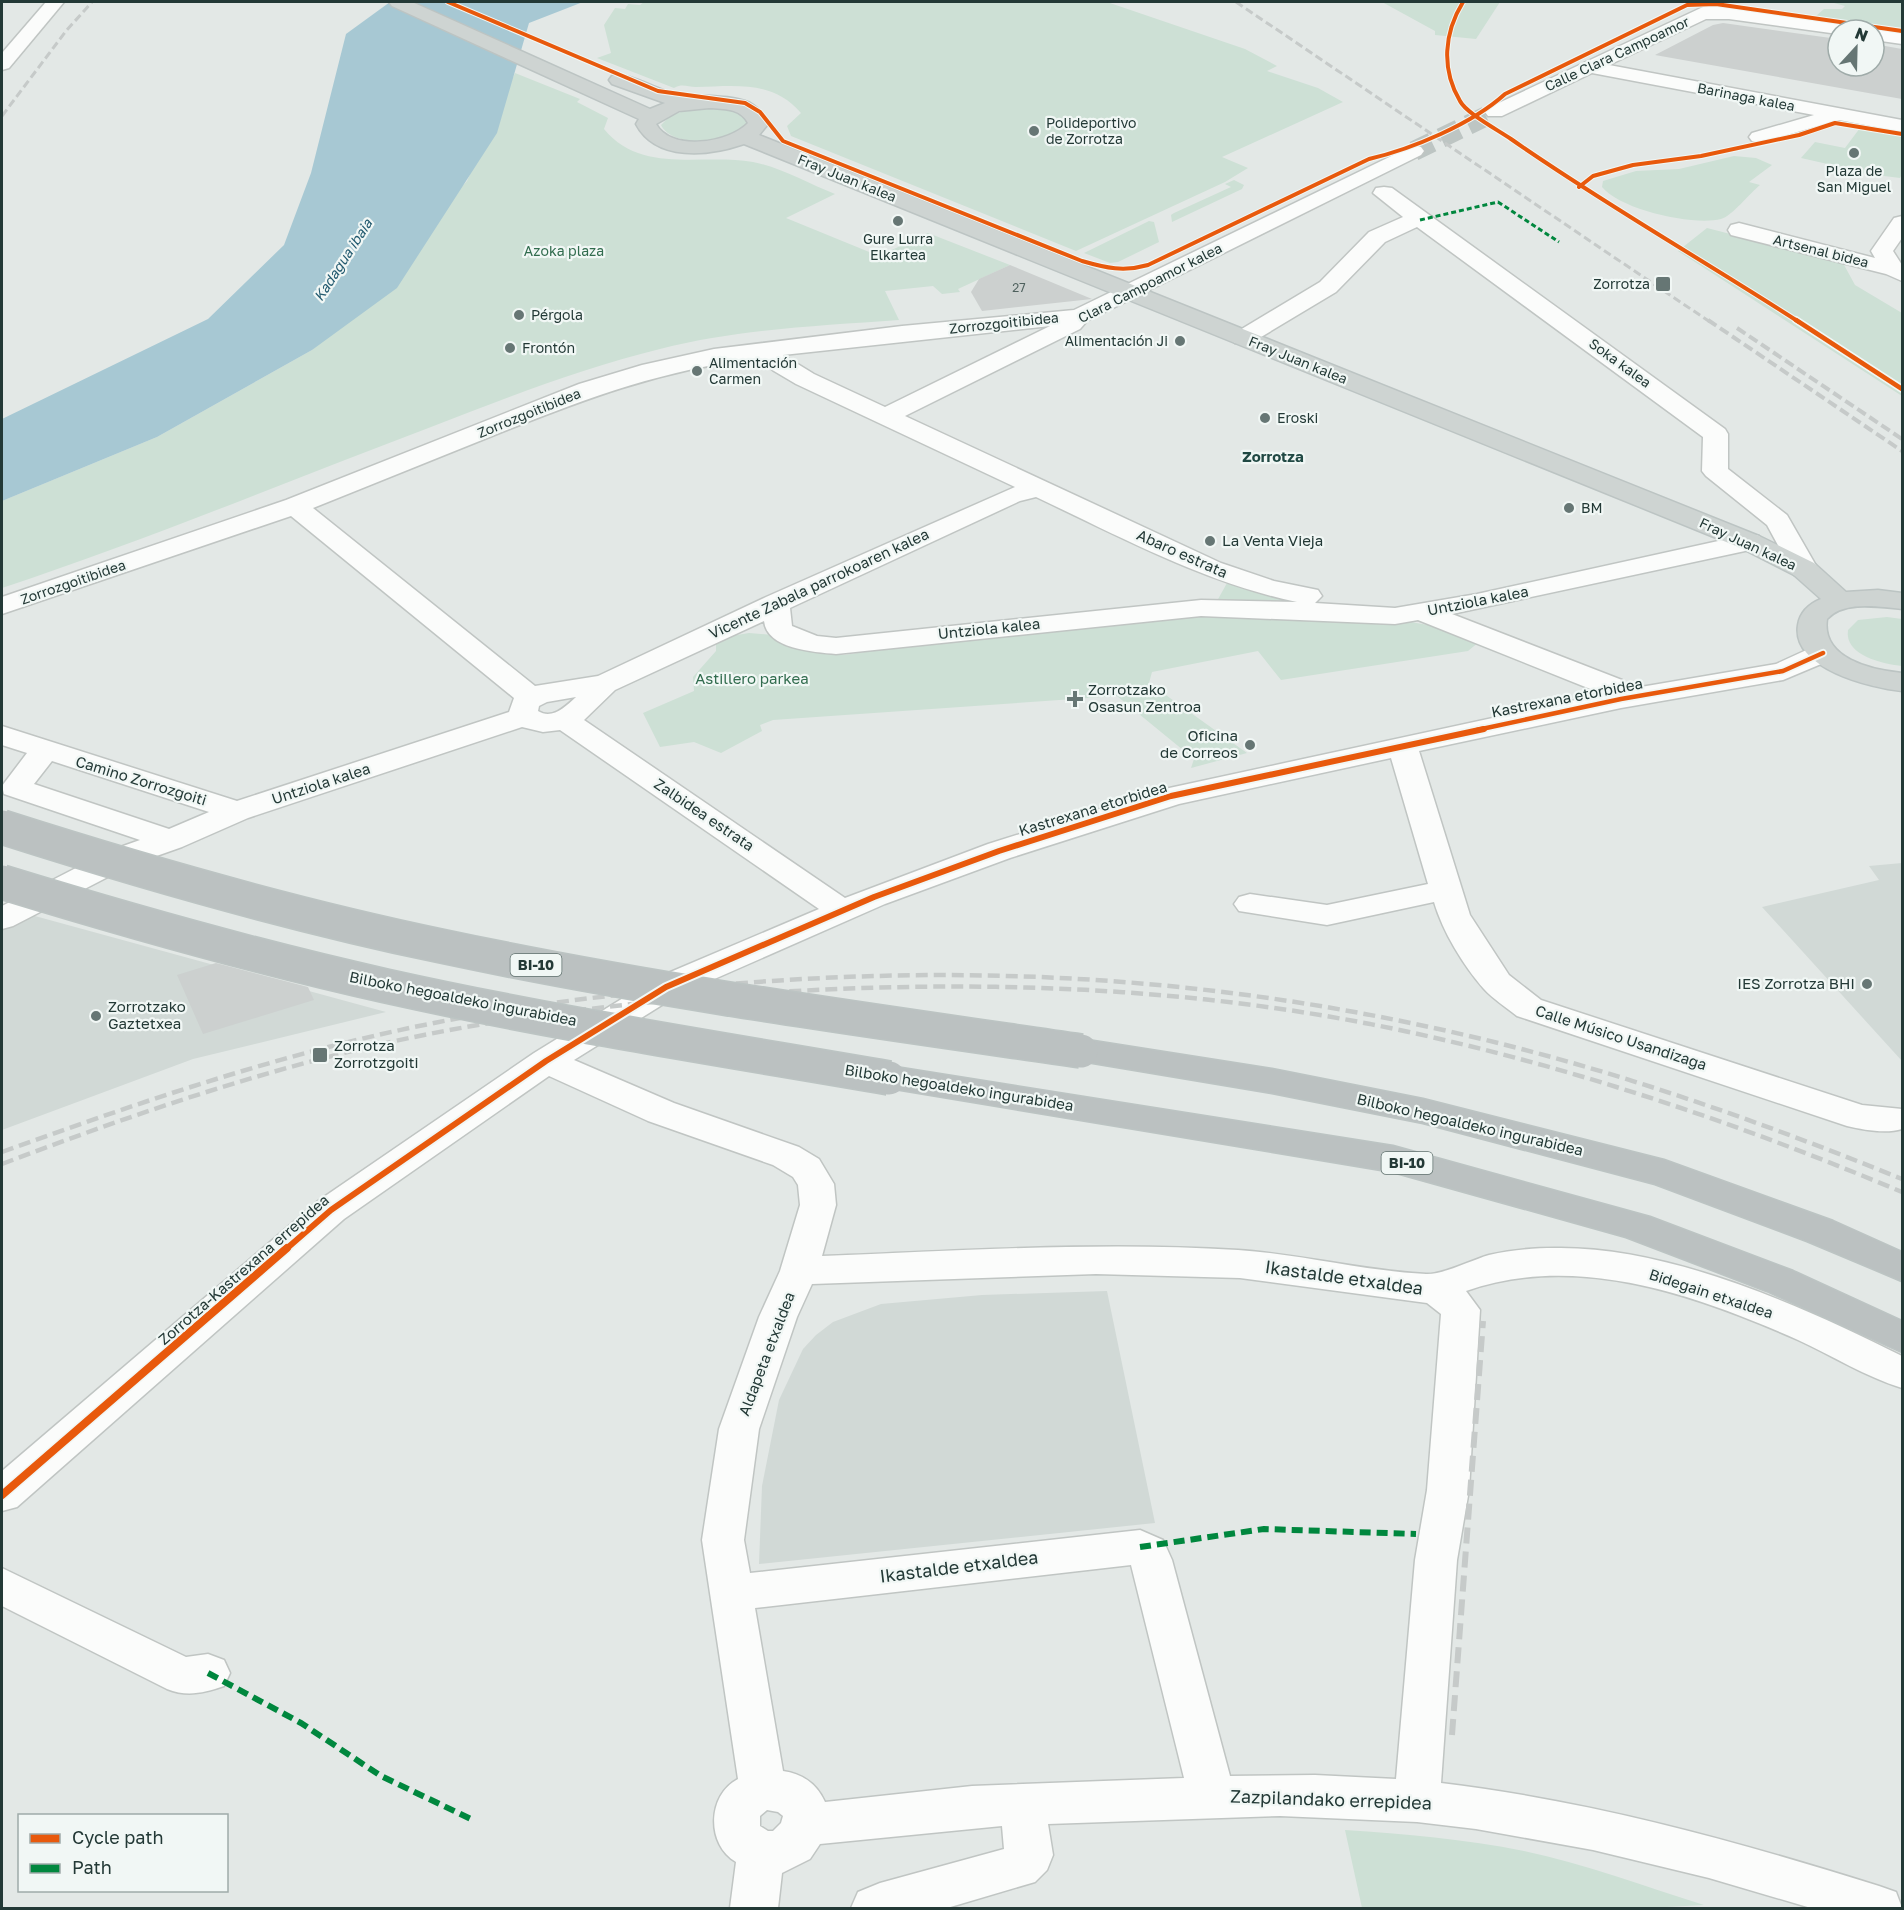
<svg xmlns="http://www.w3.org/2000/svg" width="1904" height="1910" font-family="'Golos Text',sans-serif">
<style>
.built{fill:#d1d9d6}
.green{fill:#cde0d5}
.water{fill:#a7c8d3}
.building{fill:#ccd0cf}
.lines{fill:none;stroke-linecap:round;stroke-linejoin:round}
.minor-tunnel{stroke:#bdc5c3;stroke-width:20;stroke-dasharray:20 10;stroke-linecap:butt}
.minor-casing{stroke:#c0c5c3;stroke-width:3}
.major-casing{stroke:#bcc4c3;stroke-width:3}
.highway-casing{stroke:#bcc4c3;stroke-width:3}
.minor{fill:#fbfcfb;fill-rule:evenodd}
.major{fill:#ced4d2;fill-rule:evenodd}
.highway{fill:#bbc1c1;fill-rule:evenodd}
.rail-far3{stroke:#c6cac9;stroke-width:3;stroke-dasharray:8 4;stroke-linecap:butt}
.rail-far2{stroke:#c6cac9;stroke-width:4;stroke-dasharray:10 4.5;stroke-linecap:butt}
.rail-far1{stroke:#c6cac9;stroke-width:4.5;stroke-dasharray:12 6;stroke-linecap:butt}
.rail{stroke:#c6cac9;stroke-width:6;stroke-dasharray:16 8;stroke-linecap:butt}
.highway-bridge-casing{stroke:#bcc4c3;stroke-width:36;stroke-linecap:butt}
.highway-bridge{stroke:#bbc1c1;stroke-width:33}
.quiet-far1{stroke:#00873e;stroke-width:3;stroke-dasharray:5 3;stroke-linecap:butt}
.quiet{stroke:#00873e;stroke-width:6;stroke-dasharray:11 6;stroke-linecap:butt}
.cycleway-far3-casing{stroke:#f1f7f5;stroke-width:6}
.cycleway-far2-casing{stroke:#f1f7f5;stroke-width:8}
.cycleway-far1-casing{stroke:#f1f7f5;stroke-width:10}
.cycleway-casing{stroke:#f1f7f5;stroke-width:11}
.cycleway-far3{stroke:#e8590c;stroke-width:4}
.cycleway-far2{stroke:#e8590c;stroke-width:4.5}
.cycleway-far1{stroke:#e8590c;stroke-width:6}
.cycleway{stroke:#e8590c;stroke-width:8}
.poi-dot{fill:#667674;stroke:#f1f7f5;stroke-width:2}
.labels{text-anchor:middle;stroke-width:4.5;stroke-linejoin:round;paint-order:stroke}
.number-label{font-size:12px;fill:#4e605d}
.far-street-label{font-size:14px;fill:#233936;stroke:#f1f7f5}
.far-poi-label{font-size:14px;fill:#233936;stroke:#f1f7f5;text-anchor:start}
.far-park-label{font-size:14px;fill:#316c4e;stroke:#f1f7f5}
.far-water-label{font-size:14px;font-style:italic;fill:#225a6f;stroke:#f1f7f5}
.shield{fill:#f1f7f5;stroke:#61726f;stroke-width:1.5}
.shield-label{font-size:14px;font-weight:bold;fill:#233936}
.far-quarter-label{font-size:15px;font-weight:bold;fill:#214944;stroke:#f1f7f5}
.poi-label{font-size:15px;fill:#233936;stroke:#f1f7f5;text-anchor:start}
.street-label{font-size:15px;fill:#233936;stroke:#f1f7f5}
.park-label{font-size:15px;fill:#316c4e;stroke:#f1f7f5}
.near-street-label{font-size:18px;fill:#233936;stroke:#f1f7f5}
</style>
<rect width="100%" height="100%" fill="#e3e8e6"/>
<g class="built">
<path d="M1902,863V1061L1762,907L1879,880L1869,866Z"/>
<path d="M2,907L386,1012L193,1059L2,1130Z"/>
<path d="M1107,1291L1155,1523L759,1564L762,1486L779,1400L803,1349L816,1335L833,1322L881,1304L982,1295Z"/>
</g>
<g class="green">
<path d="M644,2H1107L1245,49L1277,66L1267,71L1318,88L1343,102L1222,157L1248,168L1225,182L1076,251L791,136L787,126L801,113C773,80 736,86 696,87C687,87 683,83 674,88L597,58L611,53L604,25L615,8L625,9L628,4L640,5Z"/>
<path d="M1382,2H1500L1476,39L1435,35V31Z"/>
<path d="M1836,2H1902V28L1816,16L1824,9H1842L1845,6L1834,3Z"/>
<path d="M515,73L580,99L577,102L608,118L604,129C642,175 702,153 753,162C780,167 809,184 835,194L786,218L879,256L928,233L1010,265L958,289L960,292L942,294L933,286L885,291L899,320C817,326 739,329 660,349C582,368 506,398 431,427C288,481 147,540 2,588V501L157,437L312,350L467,181Z"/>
<path d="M695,108H723L735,111L748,121L747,126C738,130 729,137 720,139C703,143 670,143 661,125L671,115Z"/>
<path d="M1860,128L1902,136V174L1900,178L1829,169L1832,165L1801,158L1815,142L1845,148Z"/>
<path d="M1734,156L1756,158L1772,165L1749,182L1760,185C1751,192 1731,217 1721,219C1693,226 1621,210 1602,187L1603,181L1636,171L1679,169Z"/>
<path d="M1234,180L1244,185L1242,189L1172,222L1171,215L1174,213L1231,187L1225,184Z"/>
<path d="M1149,221L1154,222L1159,242L1118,262L1110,263L1084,253Z"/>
<path d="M1707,228L1843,263L1855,285L1902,313V396L1678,251Z"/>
<path d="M1227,583H1229L1301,603L1217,601Z"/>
<path d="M1173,615L1399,620L1434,626L1479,642L1468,651L1281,680L1258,651L1152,672L1149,683L1247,753L1191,768L1194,759L1117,696L773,720L760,725L762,731L721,753L694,742L660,747L643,713L694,691L693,677L716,651V644L731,636L749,633L773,635L808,650L844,655L999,632Z"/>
<path d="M1887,617L1902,619V666C1884,664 1844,656 1848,630L1858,620Z"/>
<path d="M1345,1830C1405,1834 1465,1839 1524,1851C1585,1864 1644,1886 1704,1905L1648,1908H1362Z"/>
</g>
<path class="water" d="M390,2H583L529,23L497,133L397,288L312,350L157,437L2,501V419L208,319L284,245L311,173L346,34Z"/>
<g class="building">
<path d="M1723,23L1838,39V66H1874V44L1902,49V99L1655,55L1713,25Z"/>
<path d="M1010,265L1092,299L982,311L971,292L979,279Z"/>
<path d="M216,963L308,987L314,1000L203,1034L177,975Z"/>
</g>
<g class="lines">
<path class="minor-tunnel" d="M1414,151L1495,112"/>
<g class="minor-casing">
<g id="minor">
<path d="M46,2H64L9,68L2,70V53Z"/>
<path d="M1703,7H1729L1849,24L1858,30H1838V34L1729,19H1706L1609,65L1902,120V132L1839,120L1759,143L1752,141L1749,137L1752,133L1814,115L1592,73L1502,116H1488L1485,112L1488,108Z"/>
<path d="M1874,28L1902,32V44L1874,40V30H1867Z"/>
<path d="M1414,145L1421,147L1424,151L1421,155L1087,321L1080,329L905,416L1221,563L1274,581L1318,590L1322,596L1315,603L1395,608L1477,594L1750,534L1759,536L1763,542L1759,548L1452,614L1622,680L1629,689L1776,664L1813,647L1823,645L1833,647L1837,653L1833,659L1783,680L1621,708L1419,751L1470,915L1509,975L1541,1000L1862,1105L1902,1109V1129C1886,1134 1864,1130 1847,1126L1517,1016C1506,1007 1493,999 1484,989C1463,965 1443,932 1434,902L1327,925L1239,911L1234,904L1239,897L1250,894L1327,905L1428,884L1391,758L1179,804L1010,858L885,904L678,995L574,1060L674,1103L799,1147L819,1159L834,1184L836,1205L822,1256C961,1251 1100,1241 1238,1250C1301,1254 1363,1271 1426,1274C1442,1275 1472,1260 1489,1255C1510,1250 1534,1248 1555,1248C1669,1246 1802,1306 1902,1356V1388C1866,1377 1833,1356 1798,1340C1697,1295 1576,1252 1466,1291L1480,1310L1469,1490L1457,1560L1441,1783C1591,1801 1736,1841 1879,1886L1896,1892L1902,1908H1811L1709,1878L1593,1850L1476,1829L1417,1822L1280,1816L1048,1824L1053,1855L1047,1870L1035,1882L947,1908H851L858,1892L880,1883L1004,1849L1002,1826L820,1844L810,1859L782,1873L778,1908H730L736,1862C706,1845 707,1795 738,1779L702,1540L719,1429L759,1317L780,1271L800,1205L798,1185L793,1177L773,1165L648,1121L549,1076L344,1219L17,1507L2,1511V1471L318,1201L534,1053L654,979L819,909L560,730L543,732L522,727L248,818L182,847L131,865L13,926L2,929V906L109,851L140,840L4,794L2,786L27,753L2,745V726L237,801L509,712L514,698L291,516L2,614V597L286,500L579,384L642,365L714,349L902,326L1074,310ZM1050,326L885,407L814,374L783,355ZM758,358L774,371L796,384L1015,487L766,597L598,676L535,686L313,508C373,484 432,460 492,436C582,400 660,370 758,358ZM1036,497C1121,537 1205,583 1297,602L1201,600L836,638L817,636L792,626L790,608L1020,501ZM1201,616L1395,624L1418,620L1603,694L1160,790L988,844L845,898L584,720L615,690L764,621C767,649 813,652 836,654ZM576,697C565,707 552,720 538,711L539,706L547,702ZM52,761L209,812L169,829L34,784ZM1096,1274L1240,1278L1427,1303L1441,1314L1427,1490L1415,1560L1396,1779L1315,1775L1230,1776L1172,1560L1163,1540L1140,1530L750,1573L744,1540L759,1429L797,1317L812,1284ZM1131,1565L1184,1778L972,1786L825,1802C817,1784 803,1774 783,1771L755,1608ZM767,1810L778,1812L783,1816L781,1823L773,1831H768L760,1826V1816Z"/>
<path d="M1384,187L1392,188L1725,429L1728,434V469L1787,515L1818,569L1814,575L1804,577L1794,575L1767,525L1706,476L1702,471L1703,437L1417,227L1385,242L1336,292L1251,343H1235L1231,338L1235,333L1320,282L1369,232L1403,217L1373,193L1376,188Z"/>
<path d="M1902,216V238L1893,251L1902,265V281L1886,274L1731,235L1728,230L1731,225L1739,223L1875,258L1871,251L1894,218Z"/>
<path d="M2,1568L186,1657L208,1654L224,1660L230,1673L224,1686C204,1693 187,1697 167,1689L2,1606Z"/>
</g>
</g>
<g class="major-casing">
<path id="major" d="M389,2H412L650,109L665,103L612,84L609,80L612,76C629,72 649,86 666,91C693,99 723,92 750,103C759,108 764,115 768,124L759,135L1759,536L1814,563L1846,592L1878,590L1902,593V609C1880,607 1844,600 1827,619C1821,659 1872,670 1902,673V691C1872,688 1791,669 1798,625C1800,612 1809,604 1821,599L1794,575L1741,548L744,144C709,156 656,162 636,124L639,119L392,6ZM709,108C724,109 740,108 748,123C729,143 671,152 656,124L679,111Z"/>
</g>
<g class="highway-casing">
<g id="highway">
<path d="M1081,1039L1272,1069L1423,1099L1664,1160L1833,1221L1902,1252V1281L1807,1241L1655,1184L1423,1123L1272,1093L1069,1059L1064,1051L1069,1043Z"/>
<path d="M889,1066L1393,1146L1650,1217L1793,1271L1902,1321V1352L1767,1291L1626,1237L1393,1172L877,1086L872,1078L877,1070Z"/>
</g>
</g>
<use href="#minor" class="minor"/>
<use href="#major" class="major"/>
<use href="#highway" class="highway"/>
<g class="rail-far3">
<path d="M1236,2L1710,322"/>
<path d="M2,116L66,31L92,2"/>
</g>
<g class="rail-far2">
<path d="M1708,320L1902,451"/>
<path d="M1737,328L1902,439"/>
</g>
<g class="rail-far1">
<path d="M2,1152C143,1101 286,1052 434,1023C517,1006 601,996 686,988C953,962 1203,974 1465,1035C1615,1070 1759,1121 1902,1179"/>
<path d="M2,1164C139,1112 279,1064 424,1035C513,1017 605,1006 696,998C920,979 1148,981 1370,1024C1553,1060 1730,1120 1902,1192"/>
</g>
<path class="rail" d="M1452,1735L1483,1321"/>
<g class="highway-bridge-casing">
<g id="highway-bridge">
<path d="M2,827C146,873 292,915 441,946C652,991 867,1020 1081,1051"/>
<path d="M2,882C129,921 256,957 386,986C552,1023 721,1049 889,1078"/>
</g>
</g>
<use href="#highway-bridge" class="highway-bridge"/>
<path class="quiet-far1" d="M1420,220L1498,202L1559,242"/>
<g class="quiet">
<path d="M1140,1547L1264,1529L1416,1534"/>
<path d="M208,1673L301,1723L381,1776L475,1821"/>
</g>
<g class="cycleway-far3-casing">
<g id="cycleway-far3">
<path d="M448,2L658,91L745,103L760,112L783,141L1082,261C1106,268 1124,272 1148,265L1369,159C1412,149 1472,124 1505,94L1687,5L1716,4L1902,31"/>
<path d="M1463,2C1444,33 1441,69 1460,101C1466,113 1498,130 1511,139C1604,204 1703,260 1799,322"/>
<path d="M1579,187L1593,176L1633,165L1701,156L1799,135L1835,123L1902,134"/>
</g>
</g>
<g class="cycleway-far2-casing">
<g id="cycleway-far2">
<path d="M1796,320L1902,389"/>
<path d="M1477,730L1621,699L1783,671L1823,653"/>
</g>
</g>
<g class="cycleway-far1-casing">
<path id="cycleway-far1" d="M285,1250L331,1210L546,1061L666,987L874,897L999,851L1171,796L1484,729"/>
</g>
<g class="cycleway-casing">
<path id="cycleway" d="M2,1495L287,1248"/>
</g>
<use href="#cycleway-far3" class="cycleway-far3"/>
<use href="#cycleway-far2" class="cycleway-far2"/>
<use href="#cycleway-far1" class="cycleway-far1"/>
<use href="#cycleway" class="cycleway"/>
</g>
<g class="poi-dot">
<circle cx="1034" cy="131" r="6"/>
<circle cx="1854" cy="153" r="6"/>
<circle cx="898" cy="221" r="6"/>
<rect x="1655" y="276" width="16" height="16" rx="3"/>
<circle cx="519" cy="315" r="6"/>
<circle cx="1180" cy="341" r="6"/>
<circle cx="510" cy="348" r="6"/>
<circle cx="697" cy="371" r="6"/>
<circle cx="1265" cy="418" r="6"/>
<circle cx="1569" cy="508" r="6"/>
<circle cx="1210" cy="541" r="6"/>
<path d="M1072 690h6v6h6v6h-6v6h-6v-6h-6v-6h6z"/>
<circle cx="1250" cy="745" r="6"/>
<circle cx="1867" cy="984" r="6"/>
<circle cx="96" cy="1016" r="6"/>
<rect x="312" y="1047" width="16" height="16" rx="3"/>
</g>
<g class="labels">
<g class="number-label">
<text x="1019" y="292">27</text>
</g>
<g class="far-street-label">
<text transform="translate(1617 54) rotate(-25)" y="5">Calle Clara Campoamor</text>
<text transform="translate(1746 97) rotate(11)" y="5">Barinaga kalea</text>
<text transform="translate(847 178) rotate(22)" y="5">Fray Juan kalea</text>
<text transform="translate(1821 251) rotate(14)" y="5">Artsenal bidea</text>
<text transform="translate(1150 283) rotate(-27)" y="5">Clara Campoamor kalea</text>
<text transform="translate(1004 323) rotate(-6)" y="5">Zorrozgoitibidea</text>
<text transform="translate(1298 360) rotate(22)" y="5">Fray Juan kalea</text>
<text transform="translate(1620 363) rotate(36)" y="5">Soka kalea</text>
<text transform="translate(529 413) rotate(-22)" y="5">Zorrozgoitibidea</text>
<text transform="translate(1748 544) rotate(25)" y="5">Fray Juan kalea</text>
<text transform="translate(73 582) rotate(-19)" y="5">Zorrozgoitibidea</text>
</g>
<g class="far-poi-label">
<text x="1046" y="128">Polideportivo<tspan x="1046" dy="16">de Zorrotza</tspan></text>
<text x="1854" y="176" text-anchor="middle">Plaza de<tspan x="1854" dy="16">San Miguel</tspan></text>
<text x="898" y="244" text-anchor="middle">Gure Lurra<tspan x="898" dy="16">Elkartea</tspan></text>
<text x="1650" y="289" text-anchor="end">Zorrotza</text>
<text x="531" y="320">Pérgola</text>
<text x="1168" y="346" text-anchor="end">Alimentación Ji</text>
<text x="522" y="353">Frontón</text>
<text x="709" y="368">Alimentación<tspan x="709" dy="16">Carmen</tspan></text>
<text x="1277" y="423">Eroski</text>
<text x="1581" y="513">BM</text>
</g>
<g class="far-park-label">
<text x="564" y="256">Azoka plaza</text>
</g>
<g class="far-water-label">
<text transform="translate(343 260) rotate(-57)" y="5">Kadagua ibaia</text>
</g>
<g class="shield">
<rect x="510.5" y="954" width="51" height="22" rx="4.5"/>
<rect x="1381.5" y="1152" width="51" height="22" rx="4.5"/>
</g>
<g class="shield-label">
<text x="536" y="970">BI-10</text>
<text x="1407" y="1168">BI-10</text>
</g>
<g class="far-quarter-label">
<text x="1273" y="462">Zorrotza</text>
</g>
<g class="poi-label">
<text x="1222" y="546">La Venta Vieja</text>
<text x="1088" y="695">Zorrotzako<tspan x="1088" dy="17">Osasun Zentroa</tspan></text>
<text x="1238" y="741" text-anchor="end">Oficina<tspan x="1238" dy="17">de Correos</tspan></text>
<text x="1855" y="989" text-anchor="end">IES Zorrotza BHI</text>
<text x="108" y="1012">Zorrotzako<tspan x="108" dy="17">Gaztetxea</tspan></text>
<text x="334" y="1051">Zorrotza<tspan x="334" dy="17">Zorrotzgoiti</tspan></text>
</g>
<g class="street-label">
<text transform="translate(1182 554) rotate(24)" y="5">Abaro estrata</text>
<text transform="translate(819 584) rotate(-25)" y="5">Vicente Zabala parrokoaren kalea</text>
<text transform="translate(1478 601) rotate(-11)" y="5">Untziola kalea</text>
<text transform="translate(989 629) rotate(-6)" y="5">Untziola kalea</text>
<text transform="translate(1567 698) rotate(-11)" y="5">Kastrexana etorbidea</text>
<text transform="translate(141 781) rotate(17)" y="5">Camino Zorrozgoiti</text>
<text transform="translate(321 784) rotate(-18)" y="5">Untziola kalea</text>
<text transform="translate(1093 809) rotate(-17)" y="5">Kastrexana etorbidea</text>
<text transform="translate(704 815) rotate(34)" y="5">Zalbidea estrata</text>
<text transform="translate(463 999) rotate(11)" y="5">Bilboko hegoaldeko ingurabidea</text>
<text transform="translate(1621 1038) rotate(18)" y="5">Calle Músico Usandizaga</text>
<text transform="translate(959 1088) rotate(9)" y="5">Bilboko hegoaldeko ingurabidea</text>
<text transform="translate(1470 1125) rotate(13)" y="5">Bilboko hegoaldeko ingurabidea</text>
<text transform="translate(244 1270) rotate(-41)" y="5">Zorrotza-Kastrexana errepidea</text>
<text transform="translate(1711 1294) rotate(18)" y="5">Bidegain etxaldea</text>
<text transform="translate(767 1354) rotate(-69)" y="5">Aldapeta etxaldea</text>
</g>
<g class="park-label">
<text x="752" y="684">Astillero parkea</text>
</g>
<g class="near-street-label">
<text transform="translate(1344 1278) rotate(8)" y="6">Ikastalde etxaldea</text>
<text transform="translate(959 1567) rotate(-7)" y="6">Ikastalde etxaldea</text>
<text transform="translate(1331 1800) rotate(2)" y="6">Zazpilandako errepidea</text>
</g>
</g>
<rect width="1904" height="1910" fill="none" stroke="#233936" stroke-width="6"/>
<rect x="18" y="1814" width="210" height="78" fill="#f1f7f5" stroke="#9faba9" stroke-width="1.5"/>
<rect x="30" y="1834" width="30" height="9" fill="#e8590c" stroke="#9faba9" stroke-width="1.5"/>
<text x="72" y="1844" font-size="18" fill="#233936">Cycle path</text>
<rect x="30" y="1864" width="30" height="9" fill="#00873e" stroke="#9faba9" stroke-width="1.5"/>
<text x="72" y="1874" font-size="18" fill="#233936">Path</text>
<g transform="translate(1856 48) rotate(22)"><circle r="28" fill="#f1f7f5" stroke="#9faba9" stroke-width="1.5"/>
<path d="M0-4.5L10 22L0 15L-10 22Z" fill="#667674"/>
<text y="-9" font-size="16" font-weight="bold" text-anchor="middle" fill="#233936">N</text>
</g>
</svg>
